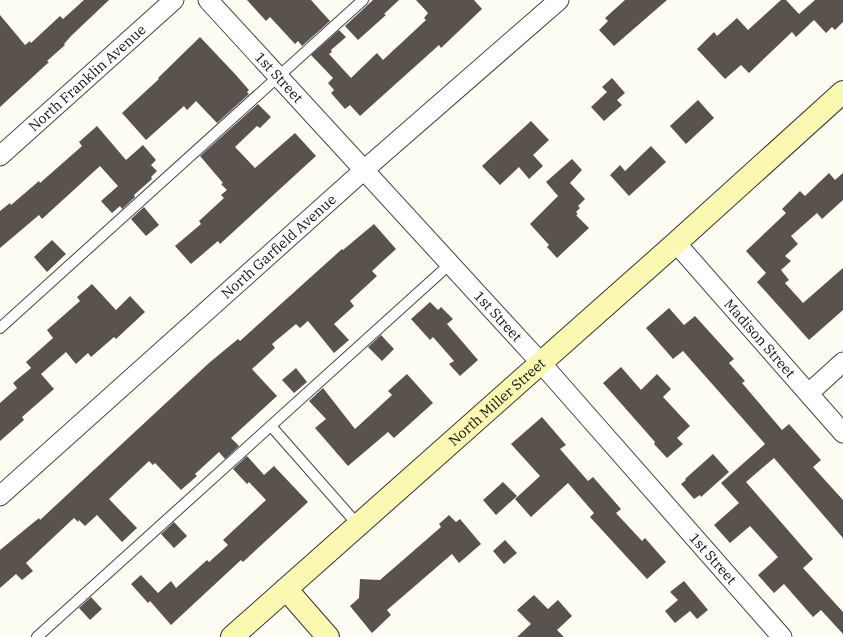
<svg xmlns="http://www.w3.org/2000/svg" width="843" height="637" font-family="'IBM Plex Serif',serif">
<style>
.building{fill:#59524d}
.lines{fill:none;stroke-linecap:round;stroke-linejoin:round}
.lane-casing{stroke:#434343;stroke-width:12}
.street-casing{stroke:#434343;stroke-width:21}
.secondary-casing{stroke:#323232;stroke-width:24}
.lane{stroke:#fff;stroke-width:10}
.street{stroke:#fff;stroke-width:19}
.secondary{stroke:#fbf8b2;stroke-width:22}
.labels{text-anchor:middle;stroke-width:4;stroke-linejoin:round;paint-order:stroke}
.street-label{font-size:14px;fill:#101010;stroke:#fff}
</style>
<rect width="100%" height="100%" fill="#fefdf4"/>
<g class="building">
<path d="M84,0H109L71,36L64,44L65,45L47,61L49,62L0,107V15L25,45L30,41L31,43L60,16L63,19Z"/>
<path d="M247,0H311L330,21L302,46L298,41L295,44L270,17L266,21Z"/>
<path d="M373,0H399L384,14L386,15L358,40L345,26Z"/>
<path d="M416,0H474L482,9L441,48L439,45L360,116L350,105L345,109L331,93L334,90L328,83L333,78L311,55L339,30L346,37L331,50L332,52L329,54L351,78L377,53L383,60L426,20L424,18L428,13Z"/>
<path d="M625,0H667L614,46L599,30L608,21L605,18Z"/>
<path d="M781,0H786L799,14L815,0H843V22L835,30L832,27L826,33L814,20L796,37L792,32L749,73L741,65L725,79L697,49L714,32L717,36L737,18L748,30Z"/>
<path d="M200,37L235,74L249,90L247,92L249,94L217,123L196,101L187,110L184,106L146,140L122,113L159,79L158,78Z"/>
<path d="M612,78L625,93L617,100L622,105L604,121L591,107L607,92L602,87Z"/>
<path d="M698,100L714,118L686,144L670,126Z"/>
<path d="M258,104L271,117L260,128L257,126L235,147L255,168L295,133L316,156L220,244L218,241L191,264L175,246L201,224L199,221L224,198L221,195L227,190L221,184L223,183L200,156Z"/>
<path d="M531,121L549,140L533,155L543,166L529,179L519,167L500,185L482,166Z"/>
<path d="M97,126L126,160L143,145L156,160L151,165L157,171L151,177L152,179L134,195L135,197L122,209L120,206L112,213L101,201L118,186L100,166L42,219L39,215L0,248V211L10,203L11,205L39,181L40,183L82,146L79,142Z"/>
<path d="M651,146L666,162L629,196L610,175L620,165L625,171Z"/>
<path d="M572,159L582,170L570,183L585,199L578,206L580,208L576,212L578,214L576,215L589,228L557,258L547,247L549,245L530,224L558,196L546,182Z"/>
<path d="M829,173L835,180L843,173V200L822,219L817,213L791,236L798,244L785,256L791,261L781,270L789,280L785,283L803,303L843,268V310L809,340L757,282L766,273L746,251L786,213L782,209L800,191L805,196Z"/>
<path d="M144,207L159,225L146,236L131,219Z"/>
<path d="M374,224L396,249L372,271L377,276L350,301L354,306L334,324L349,340L334,353L308,321L300,328L296,324L272,344L275,348L252,369L277,396L231,438L239,446L225,459L219,452L195,474L197,476L181,490L155,463L153,465L149,461L109,499L137,528L122,542L97,515L85,526L79,520L78,522L74,518L26,563L33,571L22,580L16,574L0,588V550L39,518L40,520L209,363L238,339L240,341L342,249L343,250Z"/>
<path d="M52,240L66,254L47,272L34,257Z"/>
<path d="M92,284L116,310L130,296L145,312L116,339L114,337L91,357L88,353L76,364L66,352L41,374L54,389L22,417L24,420L0,441V403L17,388L13,383L31,368L26,362L53,338L47,330L80,301L77,297Z"/>
<path d="M430,302L438,310L441,307L453,319L447,324L478,360L460,376L449,364L454,361L433,337L430,340L411,319Z"/>
<path d="M669,308L684,325L695,316L734,359L729,363L745,381L742,383L782,430L789,424L821,460L813,467L843,500V538L774,458L746,482L813,559L803,568L843,612V634L821,610L813,617L784,584L774,593L758,575L778,557L750,526L730,543L714,525L739,503L721,483L765,444L683,351L673,359L646,328Z"/>
<path d="M381,335L394,349L382,361L368,347Z"/>
<path d="M621,367L641,390L657,374L671,389L663,397L690,426L677,438L683,444L667,458L654,444L655,442L603,383Z"/>
<path d="M296,368L307,382L294,393L282,380Z"/>
<path d="M407,374L433,403L394,438L388,432L348,466L315,428L326,419L309,401L323,388L355,429L392,395L388,391Z"/>
<path d="M542,417L566,445L560,449L588,481L593,477L621,509L616,513L642,541L645,538L666,562L647,579L590,517L594,513L568,483L531,517L515,499L540,476L511,444Z"/>
<path d="M713,454L729,472L701,497L700,495L694,499L681,484L686,480L685,479Z"/>
<path d="M247,456L264,475L274,466L308,502L243,562L241,560L171,625L150,601L148,603L131,584L141,575L158,593L171,581L176,588L207,560L209,562L228,545L223,540L266,500L249,482L247,484L233,469Z"/>
<path d="M503,482L517,496L496,515L483,500Z"/>
<path d="M449,515L456,522L460,519L481,544L459,563L452,554L387,610L391,615L372,633L350,606L359,598L360,579L380,580L441,527L439,524Z"/>
<path d="M174,522L187,536L174,548L161,534Z"/>
<path d="M505,540L517,553L504,564L493,551Z"/>
<path d="M684,581L708,610L697,619L690,611L675,623L665,611L678,600L670,592Z"/>
<path d="M534,595L548,609L558,600L572,616L557,630L564,637H517L531,624L517,610Z"/>
<path d="M91,597L102,609L90,620L79,608Z"/>
</g>
<g class="lines">
<g class="lane-casing">
<g id="lane">
<path d="M0,328L363,0"/>
<path d="M271,426L358,525"/>
<path d="M37,637L450,264"/>
</g>
</g>
<g class="street-casing">
<g id="street">
<path id="s1" d="M208,0L541,363L782,637"/>
<path id="s2" d="M0,156L174,0"/>
<path id="s3" d="M676,243L843,433"/>
<path d="M809,393L843,362"/>
<path id="s4" d="M0,496L364,170L559,0"/>
</g>
</g>
<g class="secondary-casing">
<g id="secondary">
<path d="M286,589L328,637"/>
<path id="s5" d="M232,637L676,243L843,92"/>
</g>
</g>
<use href="#lane" class="lane"/>
<use href="#street" class="street"/>
<use href="#secondary" class="secondary"/>
</g>
<g class="labels">
<g class="street-label">
<text dy="5" stroke="none"><textPath href="#s1" startOffset="105">1st Street</textPath></text>
<text dy="5" stroke="none"><textPath href="#s2" startOffset="117">North Franklin Avenue</textPath></text>
<text dy="5" stroke="none"><textPath href="#s4" startOffset="374">North Garfield Avenue</textPath></text>
<text dy="5" stroke="none"><textPath href="#s1" startOffset="429">1st Street</textPath></text>
<text dy="5" stroke="none"><textPath href="#s3" startOffset="127">Madison Street</textPath></text>
<text dy="5" stroke="none"><textPath href="#s5" startOffset="354">North Miller Street</textPath></text>
<text dy="5" stroke="none"><textPath href="#s1" startOffset="753">1st Street</textPath></text>
</g>
</g>
</svg>
